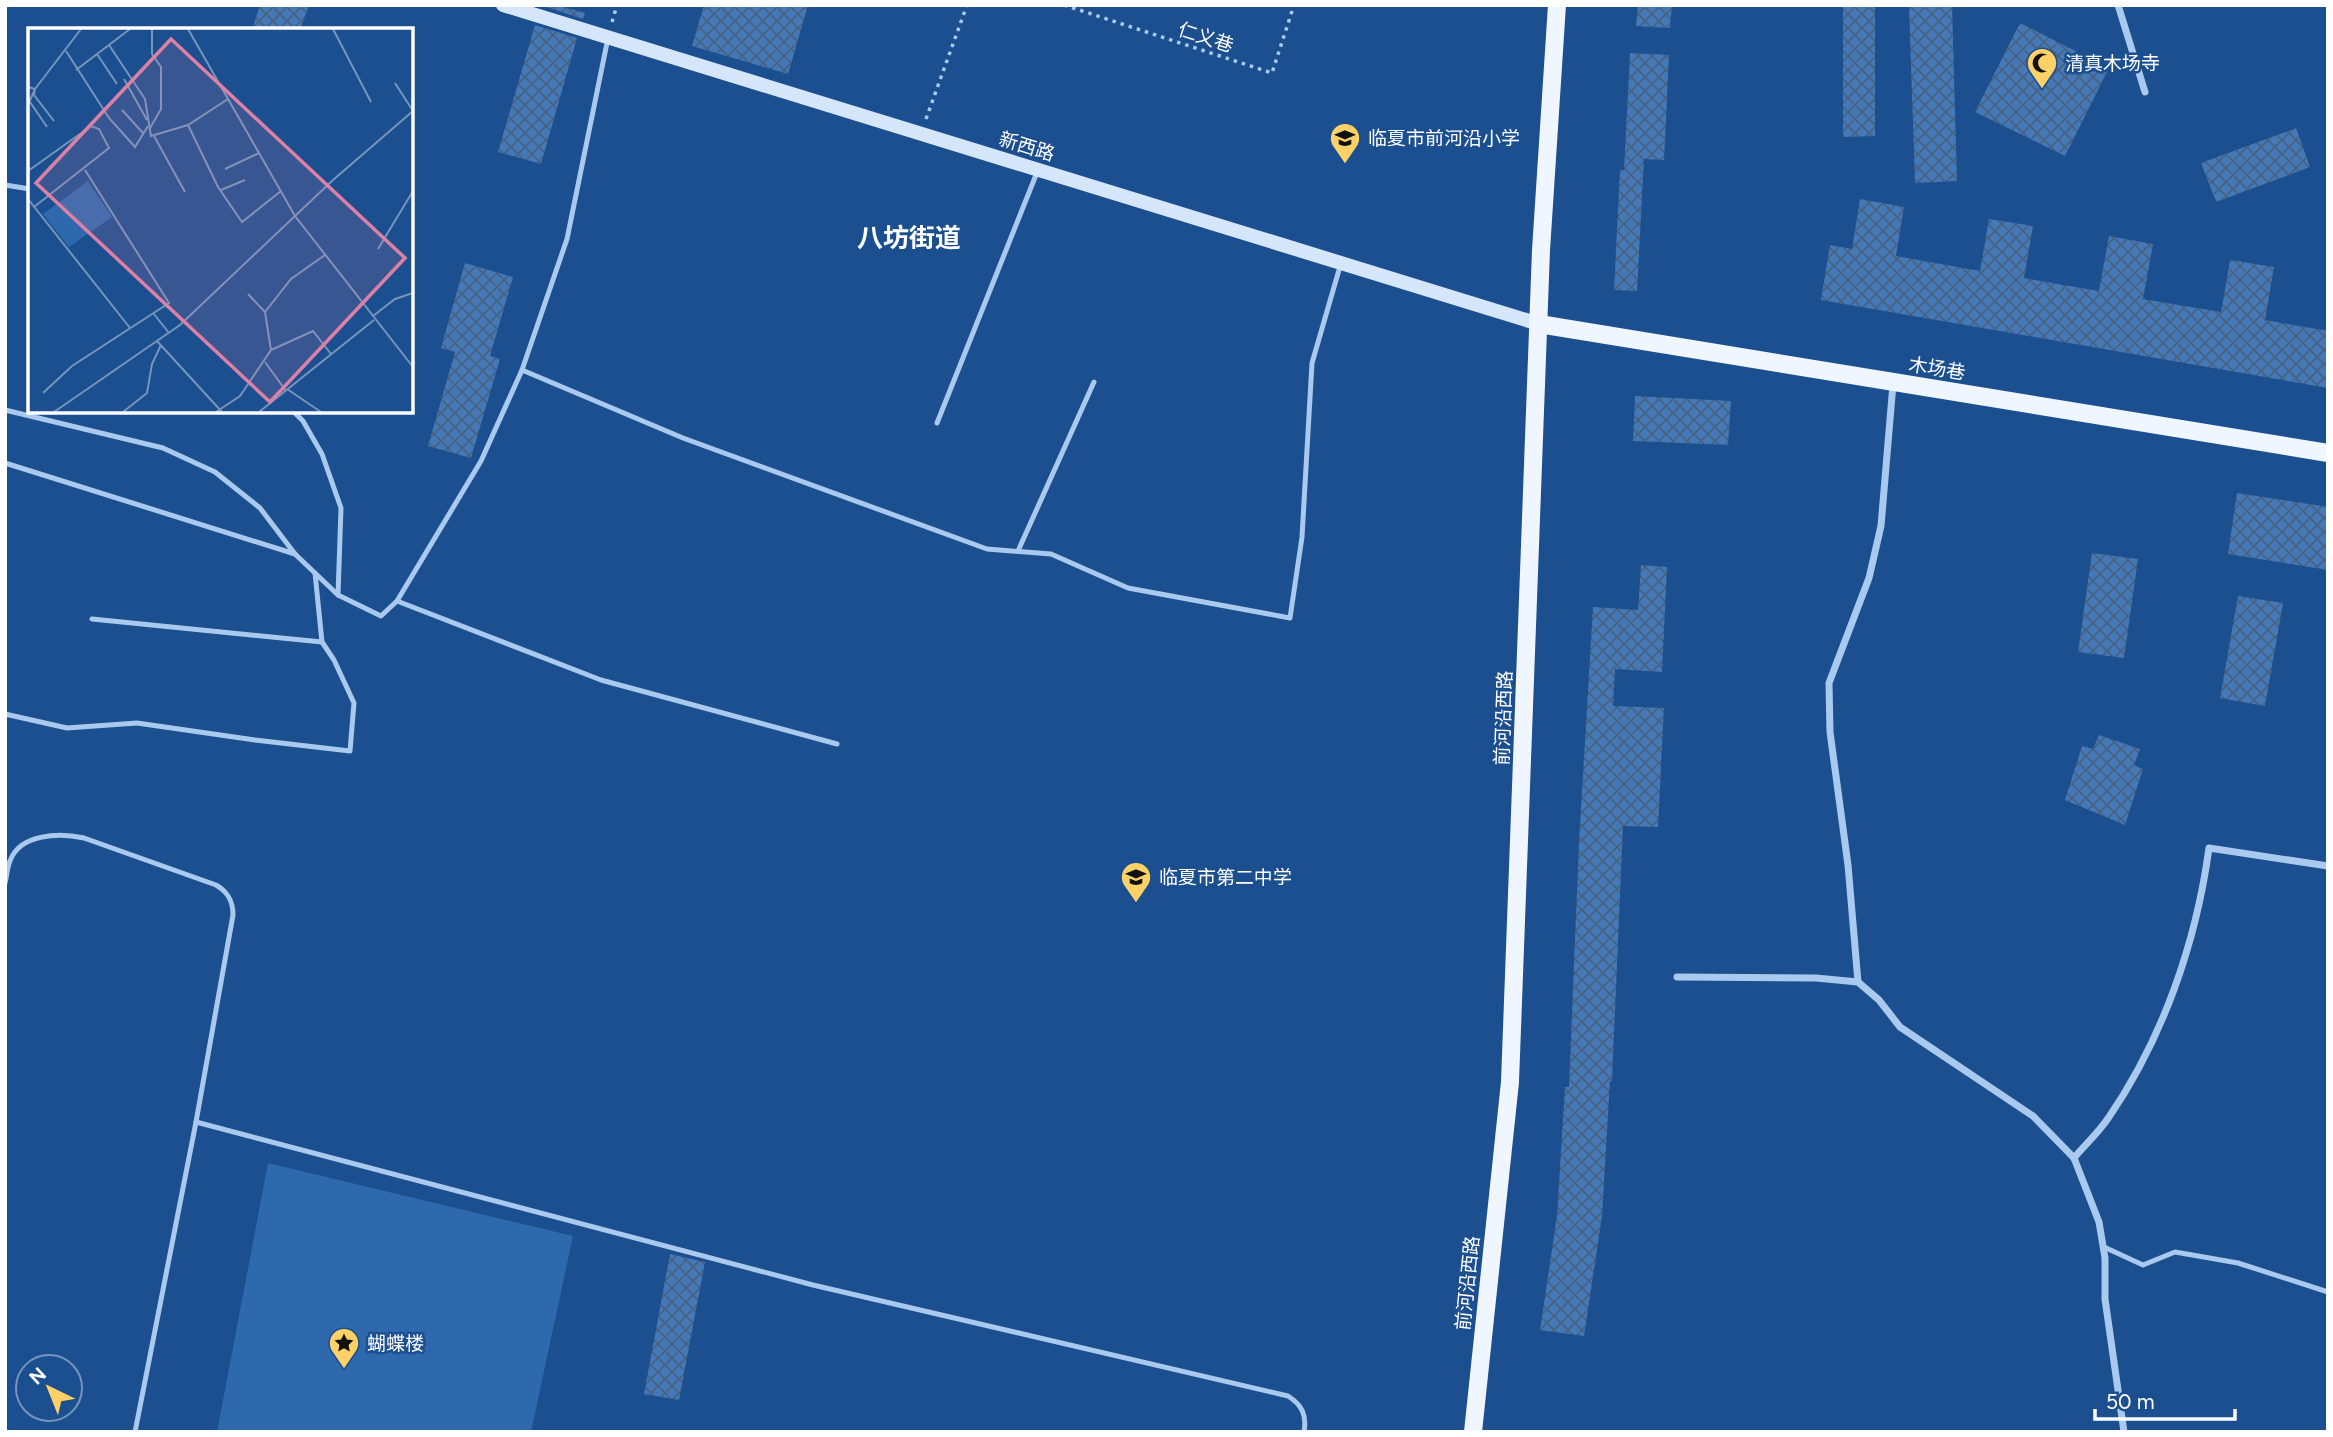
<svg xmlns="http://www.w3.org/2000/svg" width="2333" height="1437" font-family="Figtree,'Noto Sans SC',sans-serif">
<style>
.green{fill:#2e69ad}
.building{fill:url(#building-cross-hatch)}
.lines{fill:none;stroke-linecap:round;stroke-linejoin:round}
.path{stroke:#a9c9ee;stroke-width:3.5;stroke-dasharray:3.5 5;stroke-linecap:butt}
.lane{stroke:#a9c9ee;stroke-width:5}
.street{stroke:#a9c9ee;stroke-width:7}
.secondary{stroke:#d6e6fa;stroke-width:14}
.primary{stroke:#f0f6ff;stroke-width:18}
.labels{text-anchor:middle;stroke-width:5;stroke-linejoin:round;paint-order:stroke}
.street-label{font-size:19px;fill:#fff;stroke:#1b4f8f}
.poi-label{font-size:19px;fill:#fff;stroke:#1b4f8f;text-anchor:start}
.district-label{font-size:26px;font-weight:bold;fill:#fff;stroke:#1b4f8f}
.inset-road{fill:none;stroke:#7695bc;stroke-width:2}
.view{fill:#dd80a5;fill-opacity:0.15;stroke:#dd80a5;stroke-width:3.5}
.inset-edge{fill:none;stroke:#fff;stroke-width:3.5}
</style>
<defs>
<pattern id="building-cross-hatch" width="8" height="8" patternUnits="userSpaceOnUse" patternTransform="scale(1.75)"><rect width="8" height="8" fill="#4478b7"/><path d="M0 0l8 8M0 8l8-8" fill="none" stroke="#486282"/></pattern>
</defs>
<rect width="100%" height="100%" fill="#1b4f8f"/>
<path class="green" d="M268,1163L573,1236L531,1432H217Z"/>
<g class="building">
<path d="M260,5H309L300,30H252Z"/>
<path d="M540,5H556L585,13L583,19Z"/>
<path d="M704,5H808L788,74L692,46Z"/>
<path d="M1638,5H1672L1670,28L1636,26Z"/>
<path d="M1843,5H1875V136L1843,137Z"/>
<path d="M1909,5H1952L1957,181L1915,183Z"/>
<path d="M2020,23L2109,68L2065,156L1975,112Z"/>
<path d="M535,25L577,38L541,164L498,152Z"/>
<path d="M1630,53L1669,55L1664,160L1644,159L1637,291L1614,290L1620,170H1624Z"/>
<path d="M2296,128L2310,167L2216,202L2201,163Z"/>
<path d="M1860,199L1904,207L1896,256L1980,271L1989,219L2033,226L2024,278L2099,291L2109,236L2153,244L2143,299L2221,312L2230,260L2274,267L2265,320L2328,331V388L1821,300L1830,245L1852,249Z"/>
<path d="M465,263L513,277L490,356L500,359L471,458L428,446L455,352L441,348Z"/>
<path d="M1635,396L1731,401L1728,445L1633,441Z"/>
<path d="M2237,493L2328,507V570L2228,554Z"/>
<path d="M2092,553L2138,559L2124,658L2078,652Z"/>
<path d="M1641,565L1667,567L1662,672L1615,669L1613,706L1664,708L1658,827L1623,826L1612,1081H1610L1602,1216L1584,1336L1540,1330L1557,1216L1565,1087H1569L1579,842L1593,607L1638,610Z"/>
<path d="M2238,596L2283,603L2265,706L2220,698Z"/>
<path d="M2099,735L2140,749L2134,765L2143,769L2125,825L2065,800L2082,746L2093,749Z"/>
<path d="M670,1254L705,1262L679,1400L644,1394Z"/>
</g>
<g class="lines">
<g class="path">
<path d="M1064,5L1272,73L1294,5"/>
<path d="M612,22L617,5"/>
<path d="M926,119L967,5"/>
</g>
<g class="lane">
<path d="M5,185L30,189"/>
<path d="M522,370L683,438L987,549L1051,554L1128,588L1290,618L1302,537L1312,363L1341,263"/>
<path d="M5,410L163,448L215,472L260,508L295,554L338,595L381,616L397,601L481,461L522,370L567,239L608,38"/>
<path d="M293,411L303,421L322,454L341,508L338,595"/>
<path d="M937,423L1038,170"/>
<path d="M5,463L295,554"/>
<path d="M1018,551L1094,382"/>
<path d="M397,601L601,680L837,744"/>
<path d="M92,619L322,642"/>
<path d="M5,714L67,728L137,723L255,740L350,751L354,703L334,660L322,642L315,573"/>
<path d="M5,883C7,876 7,868 10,861C20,833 60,833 84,838L216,885C228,892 233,901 233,915L196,1122L135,1432"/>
<path d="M196,1122L813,1285L1288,1396C1302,1405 1307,1415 1304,1432"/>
<path d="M2104,1247L2143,1265L2175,1252L2238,1263L2328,1292"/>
</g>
<g class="street">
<path d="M2118,5L2145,92"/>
<path d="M1677,977L1816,978L1858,982L1879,1000L1900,1027L2033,1116L2074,1158L2099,1222L2105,1258V1299L2124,1432"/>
<path d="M1858,982L1848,865L1830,732L1829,683L1869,578L1881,526L1893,384"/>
<path d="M2074,1158C2085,1145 2099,1132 2109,1117C2163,1038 2196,943 2209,848L2328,866"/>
</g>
<path class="secondary" d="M503,5L1539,324"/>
<g class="primary">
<path d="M1539,324L2328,453"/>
<path d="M1473,1432L1510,1082L1541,250L1557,5"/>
</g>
</g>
<defs>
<g id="mosque-pin" transform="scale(1.575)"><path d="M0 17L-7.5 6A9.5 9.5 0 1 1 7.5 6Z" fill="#ffd166" stroke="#1b4f8f"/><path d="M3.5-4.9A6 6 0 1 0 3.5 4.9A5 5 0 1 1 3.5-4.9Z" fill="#111"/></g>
<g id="school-pin" transform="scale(1.575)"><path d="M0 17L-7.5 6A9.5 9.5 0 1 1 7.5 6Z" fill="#ffd166" stroke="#1b4f8f"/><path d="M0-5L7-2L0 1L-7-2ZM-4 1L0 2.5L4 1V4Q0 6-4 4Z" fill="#111"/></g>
<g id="sight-pin" transform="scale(1.575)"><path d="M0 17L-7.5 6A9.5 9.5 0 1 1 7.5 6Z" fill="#ffd166" stroke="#1b4f8f"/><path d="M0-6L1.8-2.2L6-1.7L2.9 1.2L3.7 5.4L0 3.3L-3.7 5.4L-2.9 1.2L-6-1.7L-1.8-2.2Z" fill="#111"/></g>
</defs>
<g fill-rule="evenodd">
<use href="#mosque-pin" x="2042" y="63"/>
<use href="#school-pin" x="1345" y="138"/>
<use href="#school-pin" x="1136" y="877"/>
<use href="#sight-pin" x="344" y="1343"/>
</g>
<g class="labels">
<g class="street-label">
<text transform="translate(1206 37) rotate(18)" y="7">仁义巷</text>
<text transform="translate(1027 146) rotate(17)" y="7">新西路</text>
<text transform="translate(1937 368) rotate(9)" y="7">木场巷</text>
<text transform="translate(1503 718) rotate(-88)" y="7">前河沿西路</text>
<text transform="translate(1467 1283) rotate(-84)" y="7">前河沿西路</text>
</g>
<g class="poi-label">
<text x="2065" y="70">清真木场寺</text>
<text x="1368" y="145">临夏市前河沿小学</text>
<text x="1159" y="884">临夏市第二中学</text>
<text x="367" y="1350">蝴蝶楼</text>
</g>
<g class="district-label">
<text x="909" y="247">八坊街道</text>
</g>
</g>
<g transform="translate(28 28)">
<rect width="385" height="385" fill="#1b4f8f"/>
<path d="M60,153L84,189L41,219L15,186Z" fill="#2e69ad"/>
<path class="inset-road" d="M160,1L267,188L385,339M305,1L343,74M81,17L117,71L123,108L160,97L200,71M38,23L81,90L107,119L120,98M69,26L89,56M48,42L102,1M96,51L119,92M367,55L385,83M0,59L7,61L0,77M7,61L6,67L26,93M7,61L53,1M2,74L19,99M94,82L115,105M160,97L190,159L214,194L253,163M121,102L133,81V39L124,26V1M126,108L157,164M197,141L231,125M0,143L63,98L71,101L81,120L6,179M193,162L217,152M0,171L102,300M350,221L385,163M237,284L263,251L297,227M126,286L141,305M345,288L367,271L385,265M129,313L194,384M243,322L285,303L303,326M237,334L258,363M259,361L293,384M15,365L44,338L141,275L57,142M26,384L152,297L305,152L385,83M95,384L119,365L124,336L133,317M188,384L212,368L243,322L237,284L220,266M231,384L346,292"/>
<path class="view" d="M143,11L377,230L242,374L8,155Z"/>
<rect width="385" height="385" class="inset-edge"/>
</g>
<rect width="2333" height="1437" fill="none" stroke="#ffffff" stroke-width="14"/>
<g transform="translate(49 1388) rotate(317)"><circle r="33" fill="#1b4f8f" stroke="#7695bc" stroke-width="2"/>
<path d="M0-5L12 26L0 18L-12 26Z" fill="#ffd166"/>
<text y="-10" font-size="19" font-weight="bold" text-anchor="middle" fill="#ffffff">N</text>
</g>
<path d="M2095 1409v10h140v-10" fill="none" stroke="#ffffff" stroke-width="3.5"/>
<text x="2106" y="1409" font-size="21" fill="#ffffff" stroke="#1b4f8f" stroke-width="5" paint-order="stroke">50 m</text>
</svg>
